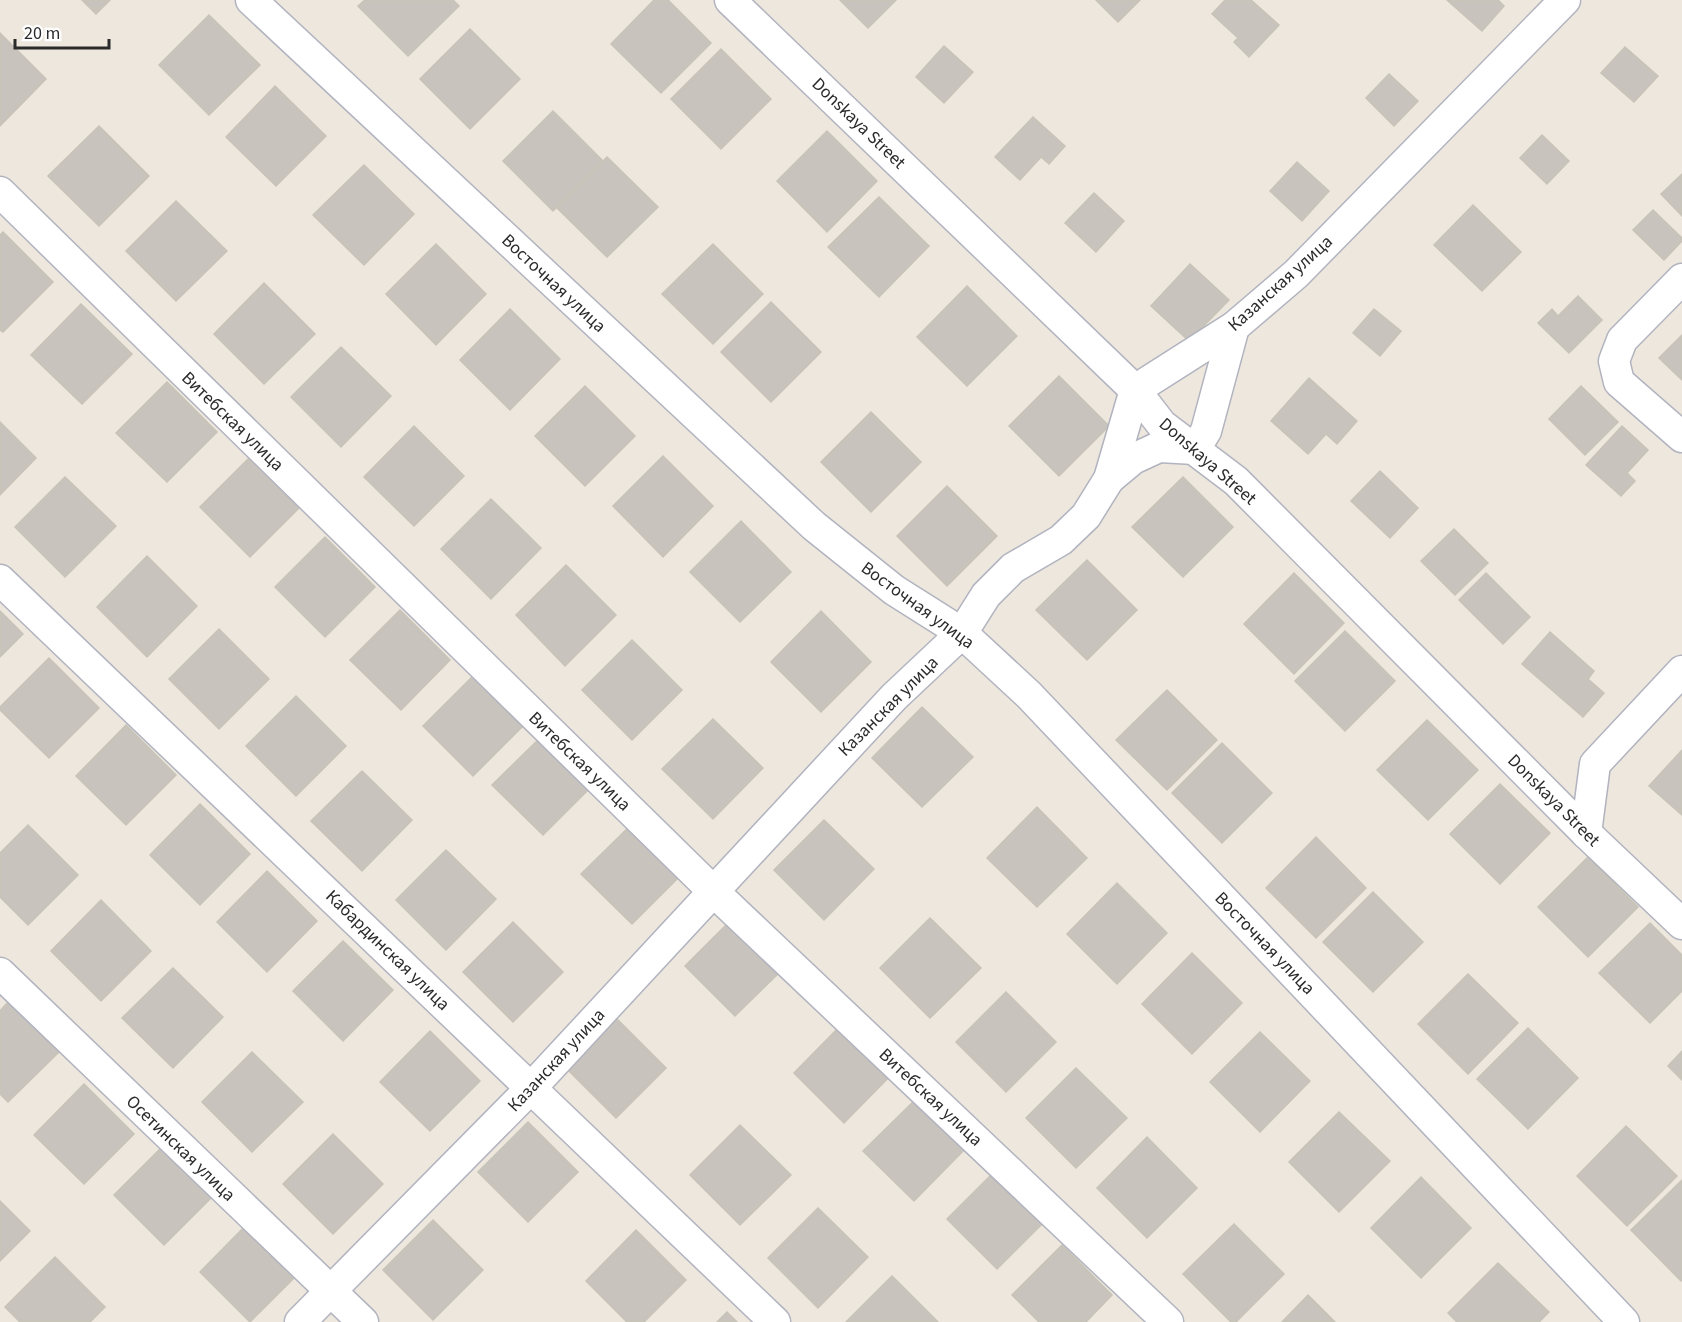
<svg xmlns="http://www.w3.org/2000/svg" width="1682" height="1322" font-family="'Source Sans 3',sans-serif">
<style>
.building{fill:#c8c4bd;stroke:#c8c3b7;stroke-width:1.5}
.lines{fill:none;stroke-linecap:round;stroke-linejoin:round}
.minor-casing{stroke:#b1b3bf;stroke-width:33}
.minor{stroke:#fff;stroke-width:30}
.labels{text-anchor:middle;stroke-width:5;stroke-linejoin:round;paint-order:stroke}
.street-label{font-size:18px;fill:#2b2b2b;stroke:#fff}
</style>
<rect width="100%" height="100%" fill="#ede7de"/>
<g class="building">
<path d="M82,0H110L96,14Z"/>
<path d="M365,0H453L459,6L408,56L358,6Z"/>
<path d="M654,0H668L711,43L661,93L611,44Z"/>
<path d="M840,0H896L868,28Z"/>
<path d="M1096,0H1140L1118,22Z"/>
<path d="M1225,0H1251L1279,25L1249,57L1234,42L1238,38L1212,14Z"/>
<path d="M1447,0H1498L1504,6L1482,31Z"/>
<path d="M209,15L260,65L209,115L159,65Z"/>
<path d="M470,29L520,79L470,129L420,79Z"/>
<path d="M0,33L46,79L0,126Z"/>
<path d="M944,46L973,72L944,103L916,77Z"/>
<path d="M1625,47L1658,76L1634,102L1601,73Z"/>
<path d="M721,49L771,99L721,149L671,99Z"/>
<path d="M1389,74L1418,101L1394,126L1366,98Z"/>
<path d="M275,86L326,136L276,186L226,137Z"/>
<path d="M553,111L603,161L553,211L503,161Z"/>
<path d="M1033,117L1065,146L1049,164L1041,157L1020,180L995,157Z"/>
<path d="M99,126L149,176L99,226L48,176Z"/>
<path d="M827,131L877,181L827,232L777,181Z"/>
<path d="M1542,135L1569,161L1547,184L1520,158Z"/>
<path d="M607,157L658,207L607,257L557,208Z"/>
<path d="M1297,162L1329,191L1302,221L1270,191Z"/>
<path d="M364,165L414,214L364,265L313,215Z"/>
<path d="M1682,174V216L1661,194Z"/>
<path d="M1094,193L1124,221L1096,252L1065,223Z"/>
<path d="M879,197L929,246L879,297L828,247Z"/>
<path d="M176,201L227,251L176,301L126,251Z"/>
<path d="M1473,205L1521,252L1482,291L1434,245Z"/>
<path d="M1653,210L1682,238V241L1664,260L1633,230Z"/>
<path d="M3,232L53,282L3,332L0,330V235Z"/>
<path d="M436,244L486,294L436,345L386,294Z"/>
<path d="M713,244L763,294L713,344L662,294Z"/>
<path d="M1190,264L1229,300L1189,341L1151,306Z"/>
<path d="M264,283L315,334L264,384L214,334Z"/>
<path d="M967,286L1017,336L967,386L917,337Z"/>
<path d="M1578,296L1602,320L1569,353L1538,323L1552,309L1558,316Z"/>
<path d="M771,302L821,352L771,402L721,352Z"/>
<path d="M81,304L132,354L82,404L31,355Z"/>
<path d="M510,309L560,359L510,410L460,360Z"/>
<path d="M1374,309L1401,331L1380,356L1353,333Z"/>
<path d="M1682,335V380L1659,358Z"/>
<path d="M341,347L391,396L341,447L291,397Z"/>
<path d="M1059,376L1109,426L1059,476L1009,426Z"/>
<path d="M1309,378L1357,421L1337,444L1326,434L1308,454L1271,421Z"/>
<path d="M167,382L217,432L167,482L116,433Z"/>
<path d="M585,386L635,436L585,486L535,436Z"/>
<path d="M1581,386L1618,422L1585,455L1549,419Z"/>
<path d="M871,412L921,462L871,512L821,462Z"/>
<path d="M0,422L36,458L0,495Z"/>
<path d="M414,426L464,476L414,526L364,477Z"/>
<path d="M1622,426L1648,450L1627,473L1635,481L1621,496L1586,465Z"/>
<path d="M663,456L713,506L663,557L613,506Z"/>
<path d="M250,457L300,507L250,557L200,507Z"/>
<path d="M1380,471L1418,508L1390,538L1351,501Z"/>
<path d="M65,477L116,526L65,577L15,527Z"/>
<path d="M1183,477L1233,527L1183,577L1132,527Z"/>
<path d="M947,486L997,536L947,586L897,536Z"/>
<path d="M491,499L541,548L491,599L441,549Z"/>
<path d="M741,521L791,572L740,622L690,572Z"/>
<path d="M1454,529L1488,563L1455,595L1421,561Z"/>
<path d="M325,537L375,587L325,637L275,587Z"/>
<path d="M147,556L197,606L147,657L97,607Z"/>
<path d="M1087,560L1137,610L1087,660L1036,610Z"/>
<path d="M566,565L616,615L565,666L516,615Z"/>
<path d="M1294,573L1344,623L1294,674L1244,624Z"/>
<path d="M1486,573L1530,617L1503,644L1459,600Z"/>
<path d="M400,610L450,660L401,710L350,660Z"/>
<path d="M0,611L23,634L0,657Z"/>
<path d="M821,611L871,662L821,712L771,662Z"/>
<path d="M219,629L269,679L219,729L169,679Z"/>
<path d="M1345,631L1395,681L1345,731L1295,681Z"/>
<path d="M1550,632L1594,671L1588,679L1604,693L1583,717L1522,664Z"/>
<path d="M632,640L682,690L632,740L582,690Z"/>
<path d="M49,658L99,708L49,758L0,710V707Z"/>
<path d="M473,676L523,726L473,776L423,726Z"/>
<path d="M1167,690L1217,740L1167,790L1116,740Z"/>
<path d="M296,696L346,746L296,796L246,746Z"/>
<path d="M922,707L973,757L922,807L872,758Z"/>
<path d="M713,719L763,768L713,819L662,769Z"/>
<path d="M1427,720L1478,770L1428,820L1377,770Z"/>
<path d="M126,725L176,775L126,825L76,776Z"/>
<path d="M543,735L593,785L543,835L492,785Z"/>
<path d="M1222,743L1272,793L1222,843L1172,793Z"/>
<path d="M1682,750V815L1649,786Z"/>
<path d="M362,771L412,820L362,871L311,821Z"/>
<path d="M1500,784L1550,833L1500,884L1450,834Z"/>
<path d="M200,804L250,854L200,905L150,855Z"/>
<path d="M1037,807L1087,858L1037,907L987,858Z"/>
<path d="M824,820L874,869L824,920L774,870Z"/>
<path d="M632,824L682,874L632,924L581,874Z"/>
<path d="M28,825L78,875L28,925L0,897V853Z"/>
<path d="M1316,837L1366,888L1316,938L1266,888Z"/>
<path d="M446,850L496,899L446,950L396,900Z"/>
<path d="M1588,857L1638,907L1588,957L1538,907Z"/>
<path d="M267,871L317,921L267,972L217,922Z"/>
<path d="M1117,883L1167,933L1117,984L1067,934Z"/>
<path d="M1373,892L1423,942L1373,992L1323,942Z"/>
<path d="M101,900L151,951L101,1001L51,951Z"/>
<path d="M735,916L786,966L735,1016L685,966Z"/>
<path d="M930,918L981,968L930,1018L880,968Z"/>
<path d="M513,922L563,972L513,1022L463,972Z"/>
<path d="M1650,923L1682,955V991L1650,1023L1599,973Z"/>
<path d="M343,941L393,990L343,1041L293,991Z"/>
<path d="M1192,953L1242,1003L1192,1054L1142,1004Z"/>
<path d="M173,968L223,1017L173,1068L122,1018Z"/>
<path d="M1468,974L1518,1023L1468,1074L1418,1024Z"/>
<path d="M1006,992L1056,1042L1006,1092L956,1042Z"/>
<path d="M8,1002L59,1052L8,1102L0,1094V1011Z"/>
<path d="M616,1018L666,1068L616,1118L566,1068Z"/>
<path d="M844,1022L894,1072L844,1123L794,1073Z"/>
<path d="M1528,1028L1578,1078L1528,1129L1477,1079Z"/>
<path d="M430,1031L480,1081L430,1131L380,1082Z"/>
<path d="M1260,1032L1310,1081L1260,1132L1210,1082Z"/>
<path d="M1682,1051V1080L1668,1066Z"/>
<path d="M252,1052L303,1102L252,1152L202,1102Z"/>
<path d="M1076,1068L1127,1118L1076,1168L1026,1118Z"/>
<path d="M84,1084L134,1134L84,1184L34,1135Z"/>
<path d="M914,1101L964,1150L914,1201L863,1151Z"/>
<path d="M1339,1112L1390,1161L1339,1212L1289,1162Z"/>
<path d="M528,1122L578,1172L528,1222L478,1172Z"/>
<path d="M740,1125L791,1175L740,1225L690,1175Z"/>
<path d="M1626,1126L1677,1176L1627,1226L1577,1176Z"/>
<path d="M333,1134L383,1184L333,1234L283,1184Z"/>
<path d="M1147,1137L1197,1188L1147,1238L1097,1188Z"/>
<path d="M164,1145L214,1195L164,1245L114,1195Z"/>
<path d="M997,1169L1047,1219L997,1269L947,1219Z"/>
<path d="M1421,1177L1471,1228L1421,1278L1371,1228Z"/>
<path d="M1682,1180V1280L1681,1281L1631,1230Z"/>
<path d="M0,1201L30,1231L0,1261Z"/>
<path d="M818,1208L868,1257L818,1308L768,1258Z"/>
<path d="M433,1220L483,1270L433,1320L383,1270Z"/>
<path d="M250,1221L300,1272L250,1322L200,1272Z"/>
<path d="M1234,1224L1284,1274L1236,1322H1231L1183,1274Z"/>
<path d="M636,1230L686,1280L644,1322H627L586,1281Z"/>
<path d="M1062,1245L1112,1295L1086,1322H1039L1012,1295Z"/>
<path d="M55,1257L105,1307L90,1322H20L5,1307Z"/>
<path d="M1498,1263L1549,1312L1539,1322H1457L1448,1313Z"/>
<path d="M892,1276L938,1322H846Z"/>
<path d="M1308,1295L1335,1322H1282Z"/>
<path d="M727,1312L737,1322H717Z"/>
</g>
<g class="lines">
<g class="minor-casing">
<g id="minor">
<path d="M251,0L814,526L894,590L962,633L1029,695L1624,1322"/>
<path d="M730,0L1135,390L1162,425L1236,481L1586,833L1682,924"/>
<path d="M0,192L713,891L1168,1322"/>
<path d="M1682,279L1622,340L1614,361L1619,382L1682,437"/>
<path d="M1109,479L1133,459L1159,447L1195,449L1206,431L1234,327"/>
<path d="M0,580L775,1322"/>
<path d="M1586,833L1595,764L1682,671"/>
<path d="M0,973L363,1322"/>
<path d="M300,1322L531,1088L894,697L962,633L986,595L1013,568L1061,540L1086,516L1109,479L1135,390L1234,327L1296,274L1565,0"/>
</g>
</g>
<use href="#minor" class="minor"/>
</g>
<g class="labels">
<g class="street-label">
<text transform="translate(859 123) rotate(44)" y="6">Donskaya Street</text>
<text transform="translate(554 283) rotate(43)" y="6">Восточная улица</text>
<text transform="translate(1280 283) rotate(-42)" y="6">Казанская улица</text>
<text transform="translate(233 421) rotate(44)" y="6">Витебская улица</text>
<text transform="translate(1208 461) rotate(41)" y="6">Donskaya Street</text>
<text transform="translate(918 605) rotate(36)" y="6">Восточная улица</text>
<text transform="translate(888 706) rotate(-45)" y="6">Казанская улица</text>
<text transform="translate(580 761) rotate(44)" y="6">Витебская улица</text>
<text transform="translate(1554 800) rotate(45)" y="6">Donskaya Street</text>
<text transform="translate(1265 943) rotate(46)" y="6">Восточная улица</text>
<text transform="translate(388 950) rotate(44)" y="6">Кабардинская улица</text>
<text transform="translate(556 1060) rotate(-47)" y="6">Казанская улица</text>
<text transform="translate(931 1097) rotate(43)" y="6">Витебская улица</text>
<text transform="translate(181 1148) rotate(44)" y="6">Осетинская улица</text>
</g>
</g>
<path d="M15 39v9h94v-9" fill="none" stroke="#2b2b2b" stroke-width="3"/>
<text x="24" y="39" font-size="18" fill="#2b2b2b" stroke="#ffffff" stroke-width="4.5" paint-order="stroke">20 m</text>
</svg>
